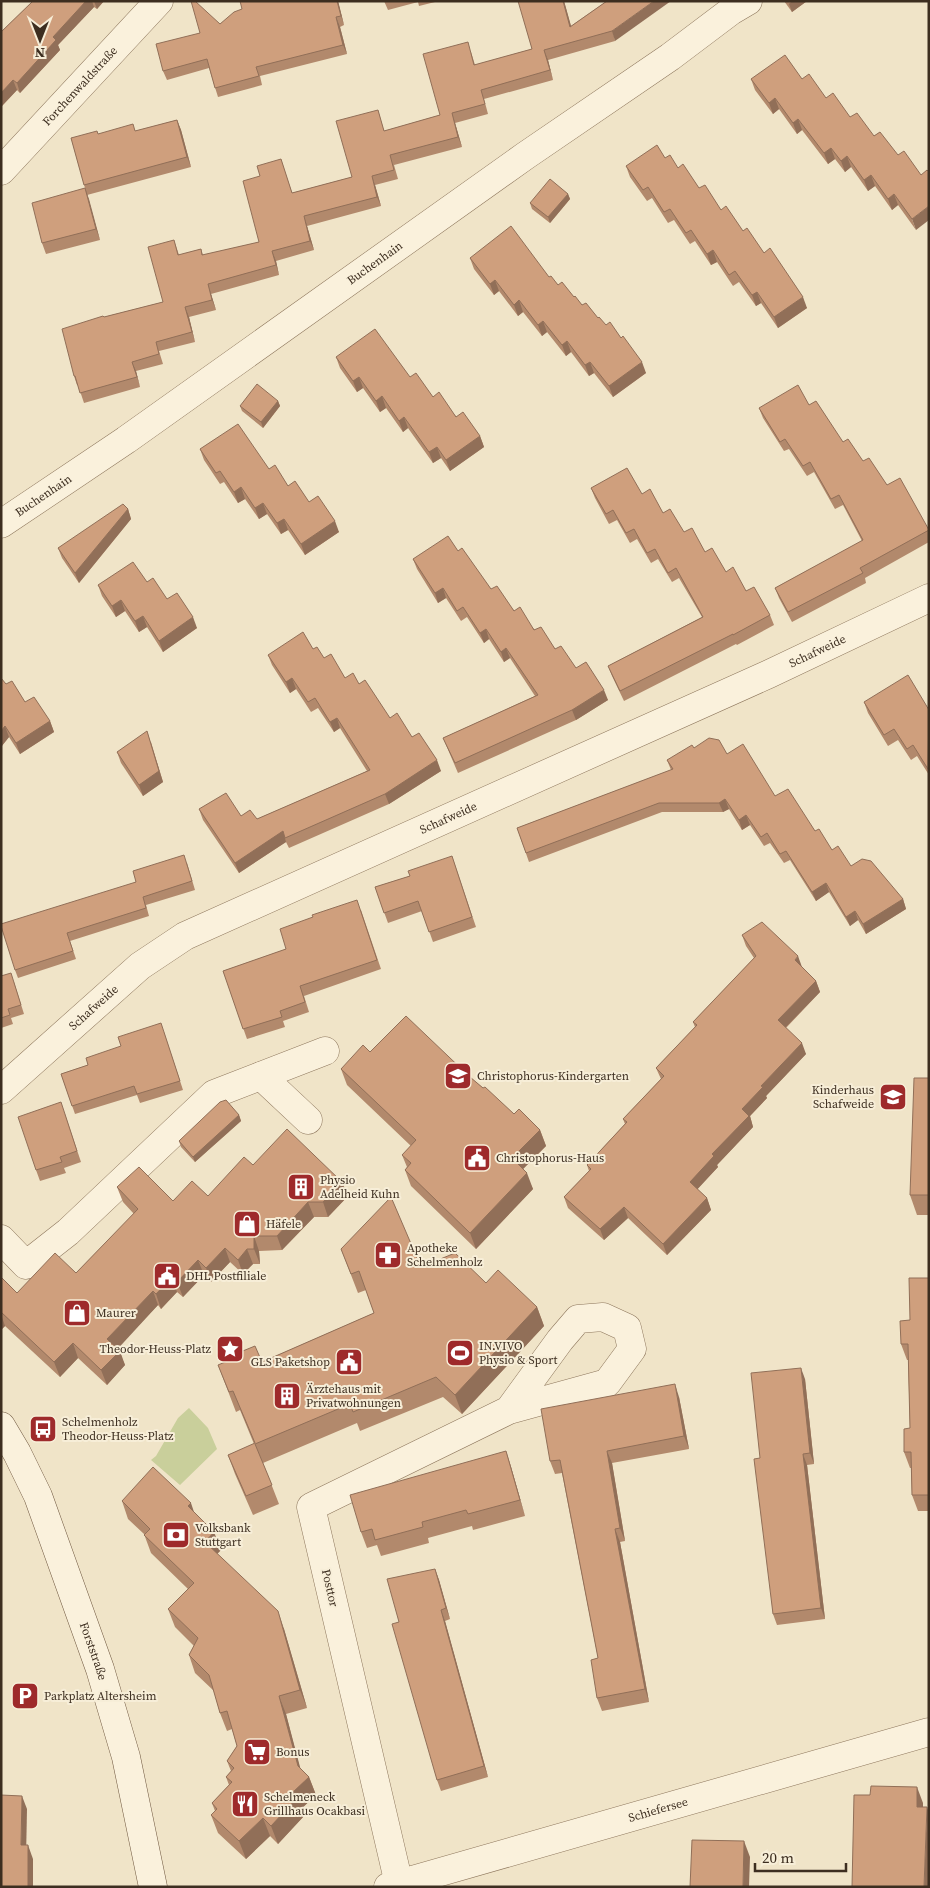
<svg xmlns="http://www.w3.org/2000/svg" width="930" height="1888" font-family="'Source Serif 4',serif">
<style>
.green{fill:#c9cf9b}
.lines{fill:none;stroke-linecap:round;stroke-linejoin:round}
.street-casing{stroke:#8d765c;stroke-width:29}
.secondary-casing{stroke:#6f573f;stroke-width:29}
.street{stroke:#faf1dc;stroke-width:28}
.secondary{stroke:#faf1dc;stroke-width:28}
.wall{fill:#b2896c}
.shaded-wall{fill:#916f58}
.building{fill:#cf9f7d;stroke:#916f58}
.labels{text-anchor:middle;stroke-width:4;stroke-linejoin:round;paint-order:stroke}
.street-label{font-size:12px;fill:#3d2e20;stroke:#f7eed8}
.poi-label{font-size:12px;fill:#3d2e20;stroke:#f7eed8;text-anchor:start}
</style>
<rect width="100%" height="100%" fill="#f0e4c8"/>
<path class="green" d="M189,1408L208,1428L217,1449L180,1485L151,1460L156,1456L178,1418Z"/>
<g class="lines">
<g class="street-casing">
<g id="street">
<path id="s1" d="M1,171L159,1"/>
<path id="s2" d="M1,524L126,440L525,156L670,57L731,11L748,1"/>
<path d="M261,1076L308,1120"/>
<path id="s3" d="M1,1090L140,966L185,936L769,674L929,598"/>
<path d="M1,1239L26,1265L68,1232L214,1094L325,1051"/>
<path d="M399,1884L311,1507L509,1410L607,1383L632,1349L627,1328L603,1317L578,1319L560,1340L509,1410"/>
<path id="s4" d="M388,1887L929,1732"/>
</g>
</g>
<g class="secondary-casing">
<g id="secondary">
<path id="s5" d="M1,1426L17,1453L38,1496L100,1669L126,1757L153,1887"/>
</g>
</g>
<use href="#street" class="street"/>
<use href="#secondary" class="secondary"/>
</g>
<g class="wall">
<path d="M33,1H104L97,9L94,7L58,45L60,50L20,93L17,90L1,107V32Z"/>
<path d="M338,1L344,25L340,27L347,54L260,76L262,85L218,97L209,68L167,80L163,71L200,33L220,24Z"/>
<path d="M384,1H439L419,6L418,2L388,10Z"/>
<path d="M519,1H564L571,26L607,1L615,41L548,60L553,80L484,99L488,114L455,123L462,147L394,165L398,179L375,185L381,206L307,226L314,250L276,261L279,275L211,294L216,310L189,317L195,342L159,351L163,364L136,371L140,387L84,403L78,385H77L74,376L104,317L163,302L174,240L179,255L201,249L203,255L259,242L260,176L281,159L292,193L352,177L378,110L384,131L440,115L471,52L475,65L532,49Z"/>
<path d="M784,1H807L792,12Z"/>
<path d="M751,79H802L874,136L880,132L916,230L898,205L892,210L875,186L868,191L851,167L845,172L835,159L828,164L802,130L797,134L779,109L773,114L755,90Z"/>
<path d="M177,120L181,130L191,167L87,195L100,240L46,254L42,243L85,188L71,138L98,134L135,131Z"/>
<path d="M665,158L678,168L721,210L764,253L807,308L778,328L761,303L756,306L739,282L733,286L717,262L711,265L695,241L690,244L674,220L668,223L652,198L647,201L630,177L626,166Z"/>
<path d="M568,194L570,199L550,223L532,209L530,203Z"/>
<path d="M470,258L549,277L598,318L646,373L613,397L594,373L589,376L571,352L566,356L547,332L542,336L523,312L518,316L499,291L494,295L474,269Z"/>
<path d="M336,357L410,377L433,397L480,436L484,447L450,471L441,458L433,463L408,428L403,432L386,408L380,412L363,388L357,392L340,368Z"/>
<path d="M278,401L280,406L263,428L242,411L240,406Z"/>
<path d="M809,405L843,442L887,485L929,529V542L865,578L866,583L792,622L779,598L775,588L862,541L843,505L835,509L814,472L807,476L789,449L784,451L763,418L759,408Z"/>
<path d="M200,449L269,469L288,486L309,502L339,532L305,555L288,530L281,534L267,514L259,519L245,499L238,503L224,482L220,484L204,460Z"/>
<path d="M591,488L642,494L746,591L770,615L774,625L737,645L736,644L624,701L612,676L608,666L702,617L679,578L672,582L658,559L651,563L637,539L630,543L617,520L609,524L595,498Z"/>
<path d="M128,509L131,519L79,583L62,558L58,548Z"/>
<path d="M458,551L491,589L576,668L608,700L576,720L458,773L443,738L535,696L510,658L504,662L489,639L484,643L467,617L461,621L446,598L438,603L417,569L413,559Z"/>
<path d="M147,582L167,599L197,628L163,652L147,627L139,632L125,611L116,617L102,596L98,585Z"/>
<path d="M313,649L345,678L359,684L390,718L412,737L441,771L389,804L289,848L286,842L239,873L203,820L199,809L241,816L257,819L367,771L340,728L334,732L318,708L311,712L296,689L290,693L272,665L268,655Z"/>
<path d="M6,684L25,702L50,721L54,732L20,754L9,737L1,747Z"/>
<path d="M864,702L929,710V775L917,756L911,760L898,740L888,746L868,713Z"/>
<path d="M151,742L163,782L143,796L121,763L117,752Z"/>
<path d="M694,748L727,754L815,831L832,850L851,866L903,899L906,909L866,934L858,920L850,926L829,892L816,901L790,860L784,863L770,843L764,846L750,825L742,830L729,809L723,812H662L529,862L517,828L671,770L667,760Z"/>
<path d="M452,856L476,927L433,942L422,911L388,923L375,887L410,876Z"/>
<path d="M187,863L195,890L146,905L149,916L70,941L76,959L18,978L15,970L136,882Z"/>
<path d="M361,910L381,969L304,996L309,1012L283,1021L285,1027L247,1039L223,971L286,949Z"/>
<path d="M742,935L801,966L816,981L820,992L786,1028L806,1054L766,1096L767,1098L750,1116L753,1127L717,1165L718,1167L697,1189L707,1198L711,1210L667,1255L628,1218L604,1240L568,1208L564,1197L589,1171L587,1165L625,1124L623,1119L661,1079L656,1068L695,1027L693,1022L754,958L746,946Z"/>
<path d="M1,976L14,982L24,1014L11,1018L13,1024L1,1028Z"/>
<path d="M164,1032L183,1090L140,1103L137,1095L75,1114L61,1074L88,1065Z"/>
<path d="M370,1052L470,1077L514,1114L540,1130L546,1146L523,1169L533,1189L476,1249L411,1186L405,1170L407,1167L402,1155L411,1146L347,1085L341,1069Z"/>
<path d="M929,1078V1215H917L910,1195Z"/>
<path d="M65,1114L81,1162L64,1168L66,1173L40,1181L36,1170Z"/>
<path d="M239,1115L241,1121L195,1162L181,1147L179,1141Z"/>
<path d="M253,1165L348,1196L328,1217H314L282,1250L259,1251L260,1264H253L243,1274L230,1262L211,1282L204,1275L183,1297L177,1292L161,1309L158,1305L117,1348L125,1365L107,1385L78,1358L60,1377L5,1326L2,1329L1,1328V1277L17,1293L76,1273L134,1214L123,1202L117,1187L173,1201L208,1196Z"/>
<path d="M341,1249L486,1283L537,1307L544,1326L462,1414L443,1397L360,1431L357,1423L263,1463L279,1504L253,1515L235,1474L228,1455L254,1444L240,1410L236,1412L218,1365L262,1362L374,1313L366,1290L358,1293Z"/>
<path d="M929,1278V1511H918L912,1495L911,1468H910L904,1452L910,1428L908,1360H907L901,1344L910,1320Z"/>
<path d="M805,1379L814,1464L807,1465L825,1619L777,1625L773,1614L760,1458Z"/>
<path d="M679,1397L689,1449L612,1463L625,1541L620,1542L649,1702L602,1711L597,1698L598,1658L562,1473L555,1474L550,1461Z"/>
<path d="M506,1451L511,1467L525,1516L473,1530L472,1526L428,1538L429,1543L381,1556L377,1545L367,1548L361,1532Z"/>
<path d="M122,1501L194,1512L221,1550L217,1554L284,1629L307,1708L286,1714L300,1769L309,1777L316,1795L301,1809L304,1816L278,1844L270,1836L246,1859L218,1833L211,1815L215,1811L212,1803L229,1785L226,1777L231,1771L227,1761L237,1746L232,1729L227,1731L220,1713L214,1691L195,1673L189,1655L194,1646L175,1627L168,1609L188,1589L151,1553L144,1534L128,1519Z"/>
<path d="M435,1569L439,1580L450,1619L445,1621L488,1777L441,1791L437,1780L399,1622Z"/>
</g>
<g class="shaded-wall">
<path d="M86,1H92L94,7L58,45L60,50L20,93L17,83L53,37Z"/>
<path d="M94,1H104L97,9Z"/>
<path d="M337,1H338L344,25L341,16Z"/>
<path d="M563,1H564L574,37L570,27Z"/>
<path d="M654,1H671L615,41L612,31Z"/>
<path d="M792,1H807L792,12L789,4Z"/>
<path d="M336,17L340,27L347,54L343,45Z"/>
<path d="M544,50L548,60L553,80Z"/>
<path d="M13,80L17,90L1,107V93Z"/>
<path d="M775,98L779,109L773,114L769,103Z"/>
<path d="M452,113L455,123L462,147L458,137Z"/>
<path d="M798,119L802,130L797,134L793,123Z"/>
<path d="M177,120L181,130L191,167L187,157Z"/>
<path d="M831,148L835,159L828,164L824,153Z"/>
<path d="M847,156L851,167L845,172L841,161Z"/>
<path d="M871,175L875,186L868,191L864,180Z"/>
<path d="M372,176L375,185L381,206L377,197Z"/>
<path d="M85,188L89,199L100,240L96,229Z"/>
<path d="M568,194L570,199L550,223L548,217Z"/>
<path d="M894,194L898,205L892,210L888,199Z"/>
<path d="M929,206V220L916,230L912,219Z"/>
<path d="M304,216L307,226L314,250L310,241Z"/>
<path d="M713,250L717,262L711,265L707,254Z"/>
<path d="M272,251L276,261L279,275L276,265Z"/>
<path d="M495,280L499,291L494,295L490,284Z"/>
<path d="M208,284L211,294L216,310L212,300Z"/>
<path d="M757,292L761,303L756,306L752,295Z"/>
<path d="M803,297L807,308L778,328L774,317Z"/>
<path d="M519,300L523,312L518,316L514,305Z"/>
<path d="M185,307L189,317L195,342L192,332Z"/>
<path d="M543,321L547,332L542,336L538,325Z"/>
<path d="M567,341L571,352L566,356L562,345Z"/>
<path d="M132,362L136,371L140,387L137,377Z"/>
<path d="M590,362L594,373L589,376L585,365Z"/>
<path d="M642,362L646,373L613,397L609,386Z"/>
<path d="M359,377L363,388L357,392L353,381Z"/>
<path d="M382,396L386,408L380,412L376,401Z"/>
<path d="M278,401L280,406L263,428L261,422Z"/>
<path d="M404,417L408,428L403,432L399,421Z"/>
<path d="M480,436L484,447L450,471L446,460Z"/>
<path d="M437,447L441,458L433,463L429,452Z"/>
<path d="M241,487L245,499L238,503L234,492Z"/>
<path d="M263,503L267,514L259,519L255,508Z"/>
<path d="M128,509L131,519L79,583L75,573Z"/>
<path d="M284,519L288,530L281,534L277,523Z"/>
<path d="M335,521L339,532L305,555L301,544Z"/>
<path d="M443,588L446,598L438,603L435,593Z"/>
<path d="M121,600L125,611L116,617L112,606Z"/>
<path d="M143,616L147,627L139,632L135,621Z"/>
<path d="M193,617L197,628L163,652L159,641Z"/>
<path d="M486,629L489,639L484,643L480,633Z"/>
<path d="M506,648L510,658L504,662L501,652Z"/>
<path d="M292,678L296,689L290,693L286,682Z"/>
<path d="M604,690L608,700L576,720L572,710Z"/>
<path d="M337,718L340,728L334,732L330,722Z"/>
<path d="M50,721L54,732L20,754L16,743Z"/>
<path d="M5,726L9,737L1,747V731Z"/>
<path d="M147,731L163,782L143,796L139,785Z"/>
<path d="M437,760L441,771L389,804L385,794Z"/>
<path d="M725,799L729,809L723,812L719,803Z"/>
<path d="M746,815L750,825L742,830L739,820Z"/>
<path d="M283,831L286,842L239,873L235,863Z"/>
<path d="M826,883L829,892L816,901L812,892Z"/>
<path d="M903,899L906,909L866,934L863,924Z"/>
<path d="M855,911L858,920L850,926L846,917Z"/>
<path d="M798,956L802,967L795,960Z"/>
<path d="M816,981L820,992L782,1031L778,1020Z"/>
<path d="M802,1043L806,1054L766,1096L767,1098L750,1116L753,1127L717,1165L718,1167L694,1193L690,1182L712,1154L742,1109L761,1086Z"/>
<path d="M239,1115L241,1121L195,1162L193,1157Z"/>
<path d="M540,1130L546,1146L518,1174L512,1158Z"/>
<path d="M527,1173L533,1189L476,1249L470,1233Z"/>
<path d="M342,1182L348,1196L328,1217L323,1202Z"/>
<path d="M707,1198L711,1210L667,1255L663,1244Z"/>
<path d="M308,1202L314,1217L282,1250L277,1236Z"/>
<path d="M624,1207L628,1218L604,1240L600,1229Z"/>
<path d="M254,1236L259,1251L260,1264L254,1249Z"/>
<path d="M225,1248L230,1262L211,1282L206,1268Z"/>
<path d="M247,1249L253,1264L243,1274L238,1260Z"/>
<path d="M198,1260L204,1275L183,1297L177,1282Z"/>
<path d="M172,1277L177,1292L161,1309L156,1294Z"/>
<path d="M153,1291L158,1305L113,1354L107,1339Z"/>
<path d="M537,1307L544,1326L462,1414L455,1395Z"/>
<path d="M1,1314L5,1326L2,1329L1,1327Z"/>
<path d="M73,1343L78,1358L60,1377L54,1362Z"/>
<path d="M120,1351L125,1365L107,1385L101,1370Z"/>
<path d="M801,1368L805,1379L814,1464L810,1453Z"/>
<path d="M675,1384L679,1397L689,1449L684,1436Z"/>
<path d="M506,1451L511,1467L525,1516L520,1500Z"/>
<path d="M607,1451L612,1463L625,1541L620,1528Z"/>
<path d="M803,1454L807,1465L825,1619L821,1608Z"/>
<path d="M191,1503L197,1521L188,1506Z"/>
<path d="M615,1529L620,1542L649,1702L645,1689Z"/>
<path d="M214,1532L221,1550L211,1560L205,1542Z"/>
<path d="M435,1569L439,1580L450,1619L446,1608Z"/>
<path d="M441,1610L445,1621L488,1777L484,1766Z"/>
<path d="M278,1611L284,1629L307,1708L300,1690Z"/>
<path d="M279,1696L286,1714L304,1782L309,1777L316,1795L301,1809L304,1816L278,1844L271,1826L292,1793L298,1766Z"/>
<path d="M917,1787L923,1803V1823L917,1807Z"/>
<path d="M22,1796L27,1809L26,1859L21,1845Z"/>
<path d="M927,1807L929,1813V1887H924Z"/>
<path d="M263,1818L270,1836L246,1859L239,1841Z"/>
<path d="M744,1841L750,1857L749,1887H743Z"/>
<path d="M28,1845L33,1859V1887H28Z"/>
</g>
<g class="building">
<path d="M33,1H86L53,37L56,40L17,83L13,80L1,93V32Z"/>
<path d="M191,1H195L220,24L234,12L242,9L240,1H337L341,16L336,17L343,45L256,67L259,76L215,88L207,59L163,71L156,44L200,33Z"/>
<path d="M518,1H563L570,27L607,1H654L612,31L544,50L550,70L481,90L485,104L452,113L458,137L390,155L394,170L372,176L377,197L304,216L310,241L272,251L276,265L208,284L212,300L185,307L192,332L156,342L159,354L132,362L137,377L80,393L75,376H74L62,329L103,316L104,317L163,302L148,247L174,240L178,255L201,249L202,255L259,242L243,181L260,176L257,166L281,159L292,193L352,177L336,121L378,110L384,131L440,115L423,54L468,42L474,65L532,49Z"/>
<path d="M785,55L802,79L809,74L826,98L833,93L850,117L857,113L874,136L880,132L898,155L904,151L921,175L927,170L929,172V206L912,219L894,194L888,199L871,175L864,180L847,156L841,161L831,148L824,153L798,119L793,123L775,98L769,103L751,79Z"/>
<path d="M177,120L187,157L84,185L71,138L97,131L98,134L133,124L135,131Z"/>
<path d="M657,145L665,158L670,155L678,168L683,164L699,188L705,185L721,210L726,206L743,231L747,228L764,253L770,248L803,297L774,317L757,292L752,295L735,271L729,275L713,250L707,254L691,230L686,233L670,209L664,212L648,187L643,190L626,166Z"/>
<path d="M550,179L568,194L548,217L530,203Z"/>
<path d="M85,188L96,229L42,243L32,203Z"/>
<path d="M511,226L549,277L551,276L558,285L562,282L574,297L575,296L582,305L586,303L598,318L599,317L606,325L610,322L621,338L623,336L642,362L609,386L590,362L585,365L567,341L562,345L543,321L538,325L519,300L514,305L495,280L490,284L470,258Z"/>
<path d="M375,329L410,377L416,373L433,397L439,392L456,417L463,412L480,436L446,460L437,447L429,452L404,417L399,421L382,396L376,401L359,377L353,381L336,357Z"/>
<path d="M257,384L278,401L261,422L240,406Z"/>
<path d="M798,385L809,405L816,401L843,442L848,439L863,461L869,458L887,485L900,478L929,530L860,568L863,573L788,612L775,588L863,540L839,495L831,499L810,462L803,466L785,439L780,442L759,408Z"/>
<path d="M238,424L269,469L275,465L288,486L295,481L309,502L318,496L335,521L301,544L284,519L277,523L263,503L255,508L241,487L234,492L220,471L216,473L200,449Z"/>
<path d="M627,468L642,494L650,489L663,513L670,509L684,532L692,528L705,552L712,548L726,572L733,567L746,591L754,587L770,615L733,635V634L620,691L608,666L703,617L676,568L668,573L655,549L647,553L634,529L626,533L613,510L606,514L591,488Z"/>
<path d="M123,504L128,509L75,573L58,548Z"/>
<path d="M448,536L458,551L462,548L491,589L497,586L514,611L520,607L534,630L541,627L555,649L561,646L576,668L586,662L604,690L572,710L455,763L443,738L538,695L506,648L501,652L486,629L480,633L463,607L457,611L443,588L435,593L413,559Z"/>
<path d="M133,562L147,582L153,578L167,599L177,593L193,617L159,641L143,616L135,621L121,600L112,606L98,585Z"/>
<path d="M303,632L313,649L317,647L324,658L331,654L345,678L353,673L359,684L365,680L390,718L397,713L412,737L419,733L437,760L385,794L285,838L283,831L235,863L199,809L226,793L241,816L250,810L257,819L370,770L337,718L330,722L315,698L308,702L292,678L286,682L268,655Z"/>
<path d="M908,675L929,710L928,769L913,745L907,749L894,729L884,735L864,702Z"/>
<path d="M1,678L6,684L12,681L25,702L34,697L50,721L16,743L5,726L1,731Z"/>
<path d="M147,731L159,771L139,785L117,752Z"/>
<path d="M709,738L719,740L727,754L743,744L775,796L788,789L815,831L819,829L832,850L838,846L851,866L862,859L871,861L903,899L863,924L855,911L846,917L826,883L812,892L786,851L780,854L767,833L761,837L746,815L739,820L725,799L719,803H659L526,853L517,828L673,769L667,760L692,745L694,748Z"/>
<path d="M184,855L192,881L143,897L146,908L67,933L73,951L15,970L1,926V924L136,882L133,871Z"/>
<path d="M452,856L472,917L429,932L418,901L384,913L375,887L410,876L408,871Z"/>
<path d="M357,900L377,960L300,986L305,1002L280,1011L282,1017L243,1029L223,971L286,949L280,929L313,917L312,915Z"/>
<path d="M762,922L798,956L795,960L816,981L778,1020L802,1043L761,1086L763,1087L742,1109L749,1116L712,1154L714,1156L690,1182L707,1198L663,1244L624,1207L600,1229L564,1197L591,1169L587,1165L627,1122L623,1119L664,1076L656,1068L697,1025L693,1022L756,956L742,935Z"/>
<path d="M11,973L21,1005L8,1009L10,1015L1,1018V976Z"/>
<path d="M406,1016L470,1077L483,1088L485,1087L514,1114L519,1109L540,1130L512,1158L527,1173L470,1233L405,1170L411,1163L402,1155L416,1140L341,1069L363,1045L370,1052Z"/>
<path d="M161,1023L180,1081L137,1094L134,1086L72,1106L61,1074L88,1065L86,1058L121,1046L118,1037Z"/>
<path d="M914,1078H929V1195H910Z"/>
<path d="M226,1100L239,1115L193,1157L179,1141L220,1102Z"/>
<path d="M61,1102L77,1151L60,1157L62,1162L36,1170L18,1117Z"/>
<path d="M287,1129L342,1182L323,1202H308L277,1236H254V1249H247L238,1260L225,1248L206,1268L198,1260L177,1282L172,1277L156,1294L153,1291L107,1339L120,1351L101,1370L73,1343L54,1362L1,1312V1277L17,1293L55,1253L76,1273L138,1209L117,1187L139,1167L173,1201L192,1181L208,1196L244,1157L253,1165Z"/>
<path d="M391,1197L421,1267L455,1253L486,1283L498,1270L537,1307L455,1395L436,1377L353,1412L350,1404L255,1444L272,1485L246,1496L228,1455L255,1443L233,1391L229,1392L218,1365L230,1360L228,1357L255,1346L262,1362L374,1313L359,1271L351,1274L341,1249Z"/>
<path d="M909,1278H929V1495H912L911,1452H904V1429L910,1428L908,1344H901L900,1321L910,1320Z"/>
<path d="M801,1368L810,1453L803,1454L821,1608L773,1614L754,1459L760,1458L751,1373Z"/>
<path d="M675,1384L684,1436L607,1451L620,1528L615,1529L645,1689L597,1698L591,1660L598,1658L560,1460L550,1461L541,1409Z"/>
<path d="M506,1451L520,1500L468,1514L466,1510L422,1522L423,1527L375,1540L372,1529L361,1532L350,1495Z"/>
<path d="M153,1467L191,1503L188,1506L214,1532L205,1542L278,1611L300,1690L279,1696L298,1766L309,1777L292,1793L297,1798L271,1826L263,1818L239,1841L211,1815L217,1809L212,1803L232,1782L226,1777L234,1768L227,1761L237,1746L227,1711L220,1713L209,1675L189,1655L198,1638L168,1609L194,1583L144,1535L150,1529L122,1501Z"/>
<path d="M435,1569L446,1608L441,1610L484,1766L437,1780L392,1624L399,1622L387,1579Z"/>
<path d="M871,1786L917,1787V1807H927L924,1887H852L854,1795H870Z"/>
<path d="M1,1795L22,1796L21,1845H28V1887H1Z"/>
<path d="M692,1840L744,1841L743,1887H690Z"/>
</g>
<defs>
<g id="school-square" transform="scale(1.4375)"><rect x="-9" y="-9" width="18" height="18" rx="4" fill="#9e2a2b" stroke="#f7eed8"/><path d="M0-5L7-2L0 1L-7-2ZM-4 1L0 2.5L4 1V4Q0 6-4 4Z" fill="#fff"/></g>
<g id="civic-square" transform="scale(1.4375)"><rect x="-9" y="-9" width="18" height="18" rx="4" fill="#9e2a2b" stroke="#f7eed8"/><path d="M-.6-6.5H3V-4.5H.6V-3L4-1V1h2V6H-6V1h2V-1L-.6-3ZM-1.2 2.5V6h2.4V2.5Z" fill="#fff"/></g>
<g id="building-square" transform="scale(1.4375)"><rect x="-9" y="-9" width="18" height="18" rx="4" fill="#9e2a2b" stroke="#f7eed8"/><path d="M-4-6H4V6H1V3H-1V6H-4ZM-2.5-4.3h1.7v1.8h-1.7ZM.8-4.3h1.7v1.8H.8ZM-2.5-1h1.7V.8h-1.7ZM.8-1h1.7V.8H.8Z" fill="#fff"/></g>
<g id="shop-square" transform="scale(1.4375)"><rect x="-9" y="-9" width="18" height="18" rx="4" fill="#9e2a2b" stroke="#f7eed8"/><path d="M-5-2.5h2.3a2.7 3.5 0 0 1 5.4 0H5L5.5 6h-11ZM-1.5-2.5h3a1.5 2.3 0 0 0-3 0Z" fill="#fff"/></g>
<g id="pharmacy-square" transform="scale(1.4375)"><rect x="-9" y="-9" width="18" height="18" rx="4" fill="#9e2a2b" stroke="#f7eed8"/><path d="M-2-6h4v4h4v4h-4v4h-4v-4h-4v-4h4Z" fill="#fff"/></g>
<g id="sight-square" transform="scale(1.4375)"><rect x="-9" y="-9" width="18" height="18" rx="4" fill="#9e2a2b" stroke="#f7eed8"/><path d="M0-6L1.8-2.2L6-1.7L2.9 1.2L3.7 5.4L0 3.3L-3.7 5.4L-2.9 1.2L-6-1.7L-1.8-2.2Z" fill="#fff"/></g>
<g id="stadium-square" transform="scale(1.4375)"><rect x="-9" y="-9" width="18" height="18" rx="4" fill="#9e2a2b" stroke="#f7eed8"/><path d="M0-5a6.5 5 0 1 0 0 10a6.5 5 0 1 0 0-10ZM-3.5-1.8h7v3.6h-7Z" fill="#fff"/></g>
<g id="bus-square" transform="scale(1.4375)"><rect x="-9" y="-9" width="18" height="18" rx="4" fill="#9e2a2b" stroke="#f7eed8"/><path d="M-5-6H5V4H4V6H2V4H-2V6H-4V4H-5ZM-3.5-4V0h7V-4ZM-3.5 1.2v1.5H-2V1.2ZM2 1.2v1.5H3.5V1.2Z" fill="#fff"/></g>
<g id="bank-square" transform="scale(1.4375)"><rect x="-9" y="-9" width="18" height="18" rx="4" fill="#9e2a2b" stroke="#f7eed8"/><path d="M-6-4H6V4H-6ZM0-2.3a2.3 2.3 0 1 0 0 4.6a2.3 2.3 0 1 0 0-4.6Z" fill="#fff"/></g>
<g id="parking-square" transform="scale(1.4375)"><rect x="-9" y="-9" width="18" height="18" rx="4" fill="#9e2a2b" stroke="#f7eed8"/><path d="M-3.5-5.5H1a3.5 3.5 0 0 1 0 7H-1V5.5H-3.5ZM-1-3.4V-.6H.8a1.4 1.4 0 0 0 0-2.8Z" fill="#fff"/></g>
<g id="supermarket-square" transform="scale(1.4375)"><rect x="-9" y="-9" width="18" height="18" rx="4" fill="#9e2a2b" stroke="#f7eed8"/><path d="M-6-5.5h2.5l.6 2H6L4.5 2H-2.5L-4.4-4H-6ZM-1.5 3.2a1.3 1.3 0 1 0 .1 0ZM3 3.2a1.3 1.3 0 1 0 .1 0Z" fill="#fff"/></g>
<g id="restaurant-square" transform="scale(1.4375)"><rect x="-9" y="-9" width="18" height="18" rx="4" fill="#9e2a2b" stroke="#f7eed8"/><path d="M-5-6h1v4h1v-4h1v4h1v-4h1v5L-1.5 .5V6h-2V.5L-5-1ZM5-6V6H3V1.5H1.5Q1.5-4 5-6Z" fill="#fff"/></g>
</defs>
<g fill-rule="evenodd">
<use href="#school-square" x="458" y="1076"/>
<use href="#school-square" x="893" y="1097"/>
<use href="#civic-square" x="477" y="1158"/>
<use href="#building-square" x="301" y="1187"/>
<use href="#shop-square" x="247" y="1224"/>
<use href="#pharmacy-square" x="388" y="1255"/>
<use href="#civic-square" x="167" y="1276"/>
<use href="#shop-square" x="77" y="1313"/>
<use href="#sight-square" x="230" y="1349"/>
<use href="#stadium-square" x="460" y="1353"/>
<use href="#civic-square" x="349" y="1362"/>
<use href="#building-square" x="287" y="1396"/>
<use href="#bus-square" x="43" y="1429"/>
<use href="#bank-square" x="176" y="1535"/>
<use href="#parking-square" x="25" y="1696"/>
<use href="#supermarket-square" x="257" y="1752"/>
<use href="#restaurant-square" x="245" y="1804"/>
</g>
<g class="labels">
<g class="street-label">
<text dy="4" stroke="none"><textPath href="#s1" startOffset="116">Forchenwaldstraße</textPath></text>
<text dy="4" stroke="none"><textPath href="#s2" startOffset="456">Buchenhain</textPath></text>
<text dy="4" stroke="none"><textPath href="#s2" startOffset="51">Buchenhain</textPath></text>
<text dy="4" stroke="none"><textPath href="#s3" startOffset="934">Schafweide</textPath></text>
<text dy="4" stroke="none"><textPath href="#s3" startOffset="529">Schafweide</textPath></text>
<text dy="4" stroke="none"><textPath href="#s3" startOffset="124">Schafweide</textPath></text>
<text transform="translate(330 1588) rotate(77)" y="4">Posttor</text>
<text dy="4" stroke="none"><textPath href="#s5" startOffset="244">Forststraße</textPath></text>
<text dy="4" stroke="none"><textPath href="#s4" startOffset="281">Schiefersee</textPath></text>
</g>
<g class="poi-label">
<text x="477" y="1080">Christophorus-Kindergarten</text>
<text x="874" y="1094" text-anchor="end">Kinderhaus<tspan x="874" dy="14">Schafweide</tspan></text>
<text x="496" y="1162">Christophorus-Haus</text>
<text x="320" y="1184">Physio<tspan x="320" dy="14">Adelheid Kuhn</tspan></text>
<text x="266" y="1228">Häfele</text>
<text x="407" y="1252">Apotheke<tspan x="407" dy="14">Schelmenholz</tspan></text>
<text x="186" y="1280">DHL Postfiliale</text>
<text x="96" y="1317">Maurer</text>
<text x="479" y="1350">IN.VIVO<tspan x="479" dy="14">Physio &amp; Sport</tspan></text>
<text x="211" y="1353" text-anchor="end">Theodor-Heuss-Platz</text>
<text x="330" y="1366" text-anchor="end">GLS Paketshop</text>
<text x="306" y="1393">Ärztehaus mit<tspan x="306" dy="14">Privatwohnungen</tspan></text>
<text x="62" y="1426">Schelmenholz<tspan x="62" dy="14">Theodor-Heuss-Platz</tspan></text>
<text x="195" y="1532">Volksbank<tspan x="195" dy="14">Stuttgart</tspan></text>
<text x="44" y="1700">Parkplatz Altersheim</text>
<text x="276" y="1756">Bonus</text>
<text x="264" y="1801">Schelmeneck<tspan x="264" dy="14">Grillhaus Ocakbasi</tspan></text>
</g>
</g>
<rect width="930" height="1888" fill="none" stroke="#3d2e20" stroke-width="5"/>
<g transform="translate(40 40) rotate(180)" stroke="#f7eed8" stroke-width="4" paint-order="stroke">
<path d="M0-4L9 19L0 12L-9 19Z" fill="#3d2e20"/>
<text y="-8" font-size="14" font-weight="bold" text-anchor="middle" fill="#3d2e20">N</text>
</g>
<path d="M755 1863v8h91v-8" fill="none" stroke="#3d2e20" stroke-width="2.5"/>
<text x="762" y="1863" font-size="15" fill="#3d2e20" stroke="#f7eed8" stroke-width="4" paint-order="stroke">20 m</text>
</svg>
